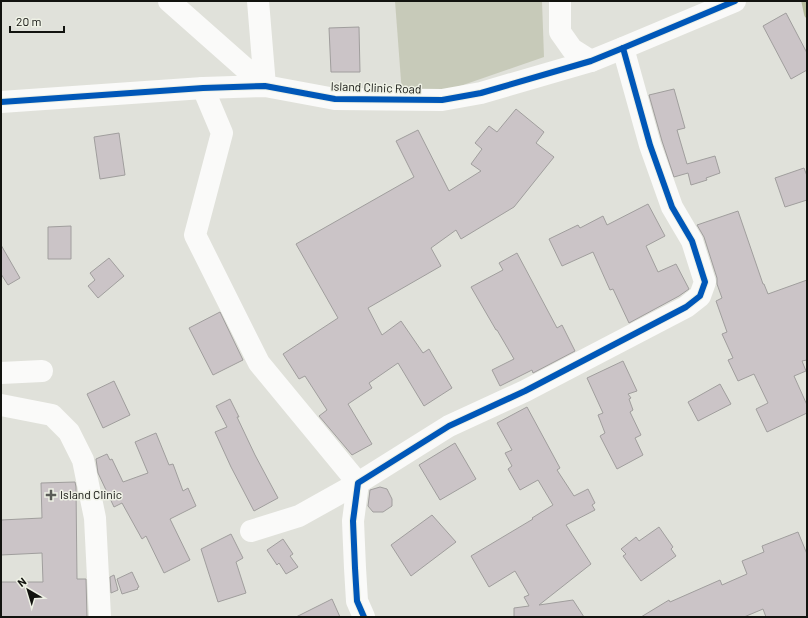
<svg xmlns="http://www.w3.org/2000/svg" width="808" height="618" font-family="Barlow,sans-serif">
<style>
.green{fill:#c7cab9}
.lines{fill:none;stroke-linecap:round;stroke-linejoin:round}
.stream{stroke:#b5bb9b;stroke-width:5.5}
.building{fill:#cbc4c7;stroke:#a09e9d}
.minor{stroke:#fafaf9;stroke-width:22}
.cycleway-casing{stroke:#eef1e5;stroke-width:8}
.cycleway{stroke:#0057b8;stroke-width:6}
.poi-dot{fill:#5a5b56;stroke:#eef1e5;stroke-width:1.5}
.labels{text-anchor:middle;stroke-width:3;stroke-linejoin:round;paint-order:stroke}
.street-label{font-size:12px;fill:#12130f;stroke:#eef1e5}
.poi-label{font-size:12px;fill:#12130f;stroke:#eef1e5;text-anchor:start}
</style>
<rect width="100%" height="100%" fill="#e0e1da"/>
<path class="green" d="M395,1H542L544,57L440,93L402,94Z"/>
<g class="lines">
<path class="stream" d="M804,1L807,15"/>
</g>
<g class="building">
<path d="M786,13L807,53V70L791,79L763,26Z"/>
<path d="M359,27L360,72H331L329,28Z"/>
<path d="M674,89L685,128L677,130L687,164L715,156L720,173L706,178L707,180L691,185L688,173L674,177L662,141L649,95Z"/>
<path d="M516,109L544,132L536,143L554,157L514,207L461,239L456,230L431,248L441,266L368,308L382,335L401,321L423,353L429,349L452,388L424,406L398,363L369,383L372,388L348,404L372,444L352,455L319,416L327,410L305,376L299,379L283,354L338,318L296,244L414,177L396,141L418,130L449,191L481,171L471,164L482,149L475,143L489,126L497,132Z"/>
<path d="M119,133L125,175L100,179L94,137Z"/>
<path d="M804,168L807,176V200L785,207L775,178Z"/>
<path d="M648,204L665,236L646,246L658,272L676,264L689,289L679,296L629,323L613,289L610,290L593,252L562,266L549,239L578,225L580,228L603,216L607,225Z"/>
<path d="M738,211L763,284H764L768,294L807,280V360L802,361L806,371L794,376L807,405V413L767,432L756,409L768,403L754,374L738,381L728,360L733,358L722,334L727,332L716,301L722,298L717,284V278L704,237L697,225Z"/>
<path d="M71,226V259H48V227Z"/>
<path d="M1,245L20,278L8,285L1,274Z"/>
<path d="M517,253L557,328L562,325L575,351L533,373L532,370L500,386L492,370L514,359L497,330H496L471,287L503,270L499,263Z"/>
<path d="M109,258L124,276L98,298L88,286L95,280L90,273Z"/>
<path d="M220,312L243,360L213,375L189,328Z"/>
<path d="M623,361L637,391L628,394L631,398L629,399L633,410L630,412L641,435L635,438L643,455L617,469L600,436L605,433L598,415L603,413L587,378Z"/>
<path d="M114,381L130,415L103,428L87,394Z"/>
<path d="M720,384L731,404L698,421L688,402Z"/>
<path d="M230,399L239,417H237L255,455L278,498L254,511L231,467L215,432L227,427L216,406Z"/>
<path d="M527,407L560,468L557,470L574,496L588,489L595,503L592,505L595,510L566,525L591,564L539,605L573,600L584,617H514V608L529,606L524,597L529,595L515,571L489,587L471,556L533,519L532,518L553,505L538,480L520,490L508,469L512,466L505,453L512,450L497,423Z"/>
<path d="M156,433L169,465L173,464L183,491L188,488L196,506L170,519L190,560L164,573L146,536L142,539L122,503L114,507L98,473L96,459L107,454L110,460L112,459L123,482L148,473L135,442Z"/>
<path d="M455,443L476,479L440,500L419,465Z"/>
<path d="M75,482L76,487L77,579H86L87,617H1V582H43L42,553L1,555V520L42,518L41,483Z"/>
<path d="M380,487L387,489L392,499V506L383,512H373L368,506L370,490Z"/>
<path d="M432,515L456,542L411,576L391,545Z"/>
<path d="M659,527L673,547L671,549L676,556L641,581L623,556L626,554L621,549L636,537L639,541Z"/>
<path d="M798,532L807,554V617H766L763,609L744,617H641L669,600L670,602L720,580L722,585L747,574L742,561L764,552L762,546Z"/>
<path d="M231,534L243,558L236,562L246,593L218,602L201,549Z"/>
<path d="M283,539L293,554L290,556L298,567L286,574L279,563L277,565L267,550Z"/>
<path d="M132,572L139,587L137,588L138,589L122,594L117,579Z"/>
<path d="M114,575L118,590L111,593L110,577Z"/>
<path d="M332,599L340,617H296Z"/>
</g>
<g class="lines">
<g class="minor">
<path d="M169,1L265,86L258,1"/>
<path d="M560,1V32L572,49L591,61"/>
<path d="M203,88L222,133L195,235L259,363L358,483L299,516L251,531"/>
<path d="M1,102L203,88L265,86L335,99L442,100L481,93L591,61L623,48L735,1"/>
<path d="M1,373L42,371"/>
<path d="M1,405L52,415L69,432L83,460L95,518L100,617"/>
<path d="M364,617L357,601L355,568L353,521L358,483L449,426L525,391L686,307L700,296L705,282L692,241L672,207L650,145L623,48"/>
</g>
<g class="cycleway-casing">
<g id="cycleway">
<path d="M1,102L203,88L265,86L335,99L442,100L481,93L591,61L623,48L735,1"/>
<path d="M364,617L357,601L355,568L353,521L358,483L449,426L525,391L686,307L700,296L705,282L692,241L672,207L650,145L623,48"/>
</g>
</g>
<use href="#cycleway" class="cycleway"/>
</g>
<path class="poi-dot" d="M49 489h4v4h4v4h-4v4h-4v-4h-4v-4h4z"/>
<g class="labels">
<g class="street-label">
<text transform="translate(376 88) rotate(2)" y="4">Island Clinic Road</text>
</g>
<g class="poi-label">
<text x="60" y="499">Island Clinic</text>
</g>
</g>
<rect width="808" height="618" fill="none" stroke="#12130f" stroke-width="4"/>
<g transform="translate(28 590) rotate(322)" stroke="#eef1e5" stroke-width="3" paint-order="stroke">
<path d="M0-3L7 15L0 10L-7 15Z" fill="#12130f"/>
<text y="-6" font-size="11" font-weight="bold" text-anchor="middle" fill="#12130f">N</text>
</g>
<path d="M10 26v6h54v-6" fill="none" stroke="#12130f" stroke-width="2"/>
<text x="16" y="26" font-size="12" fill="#12130f" stroke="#eef1e5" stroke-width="3" paint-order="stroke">20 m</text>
</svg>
